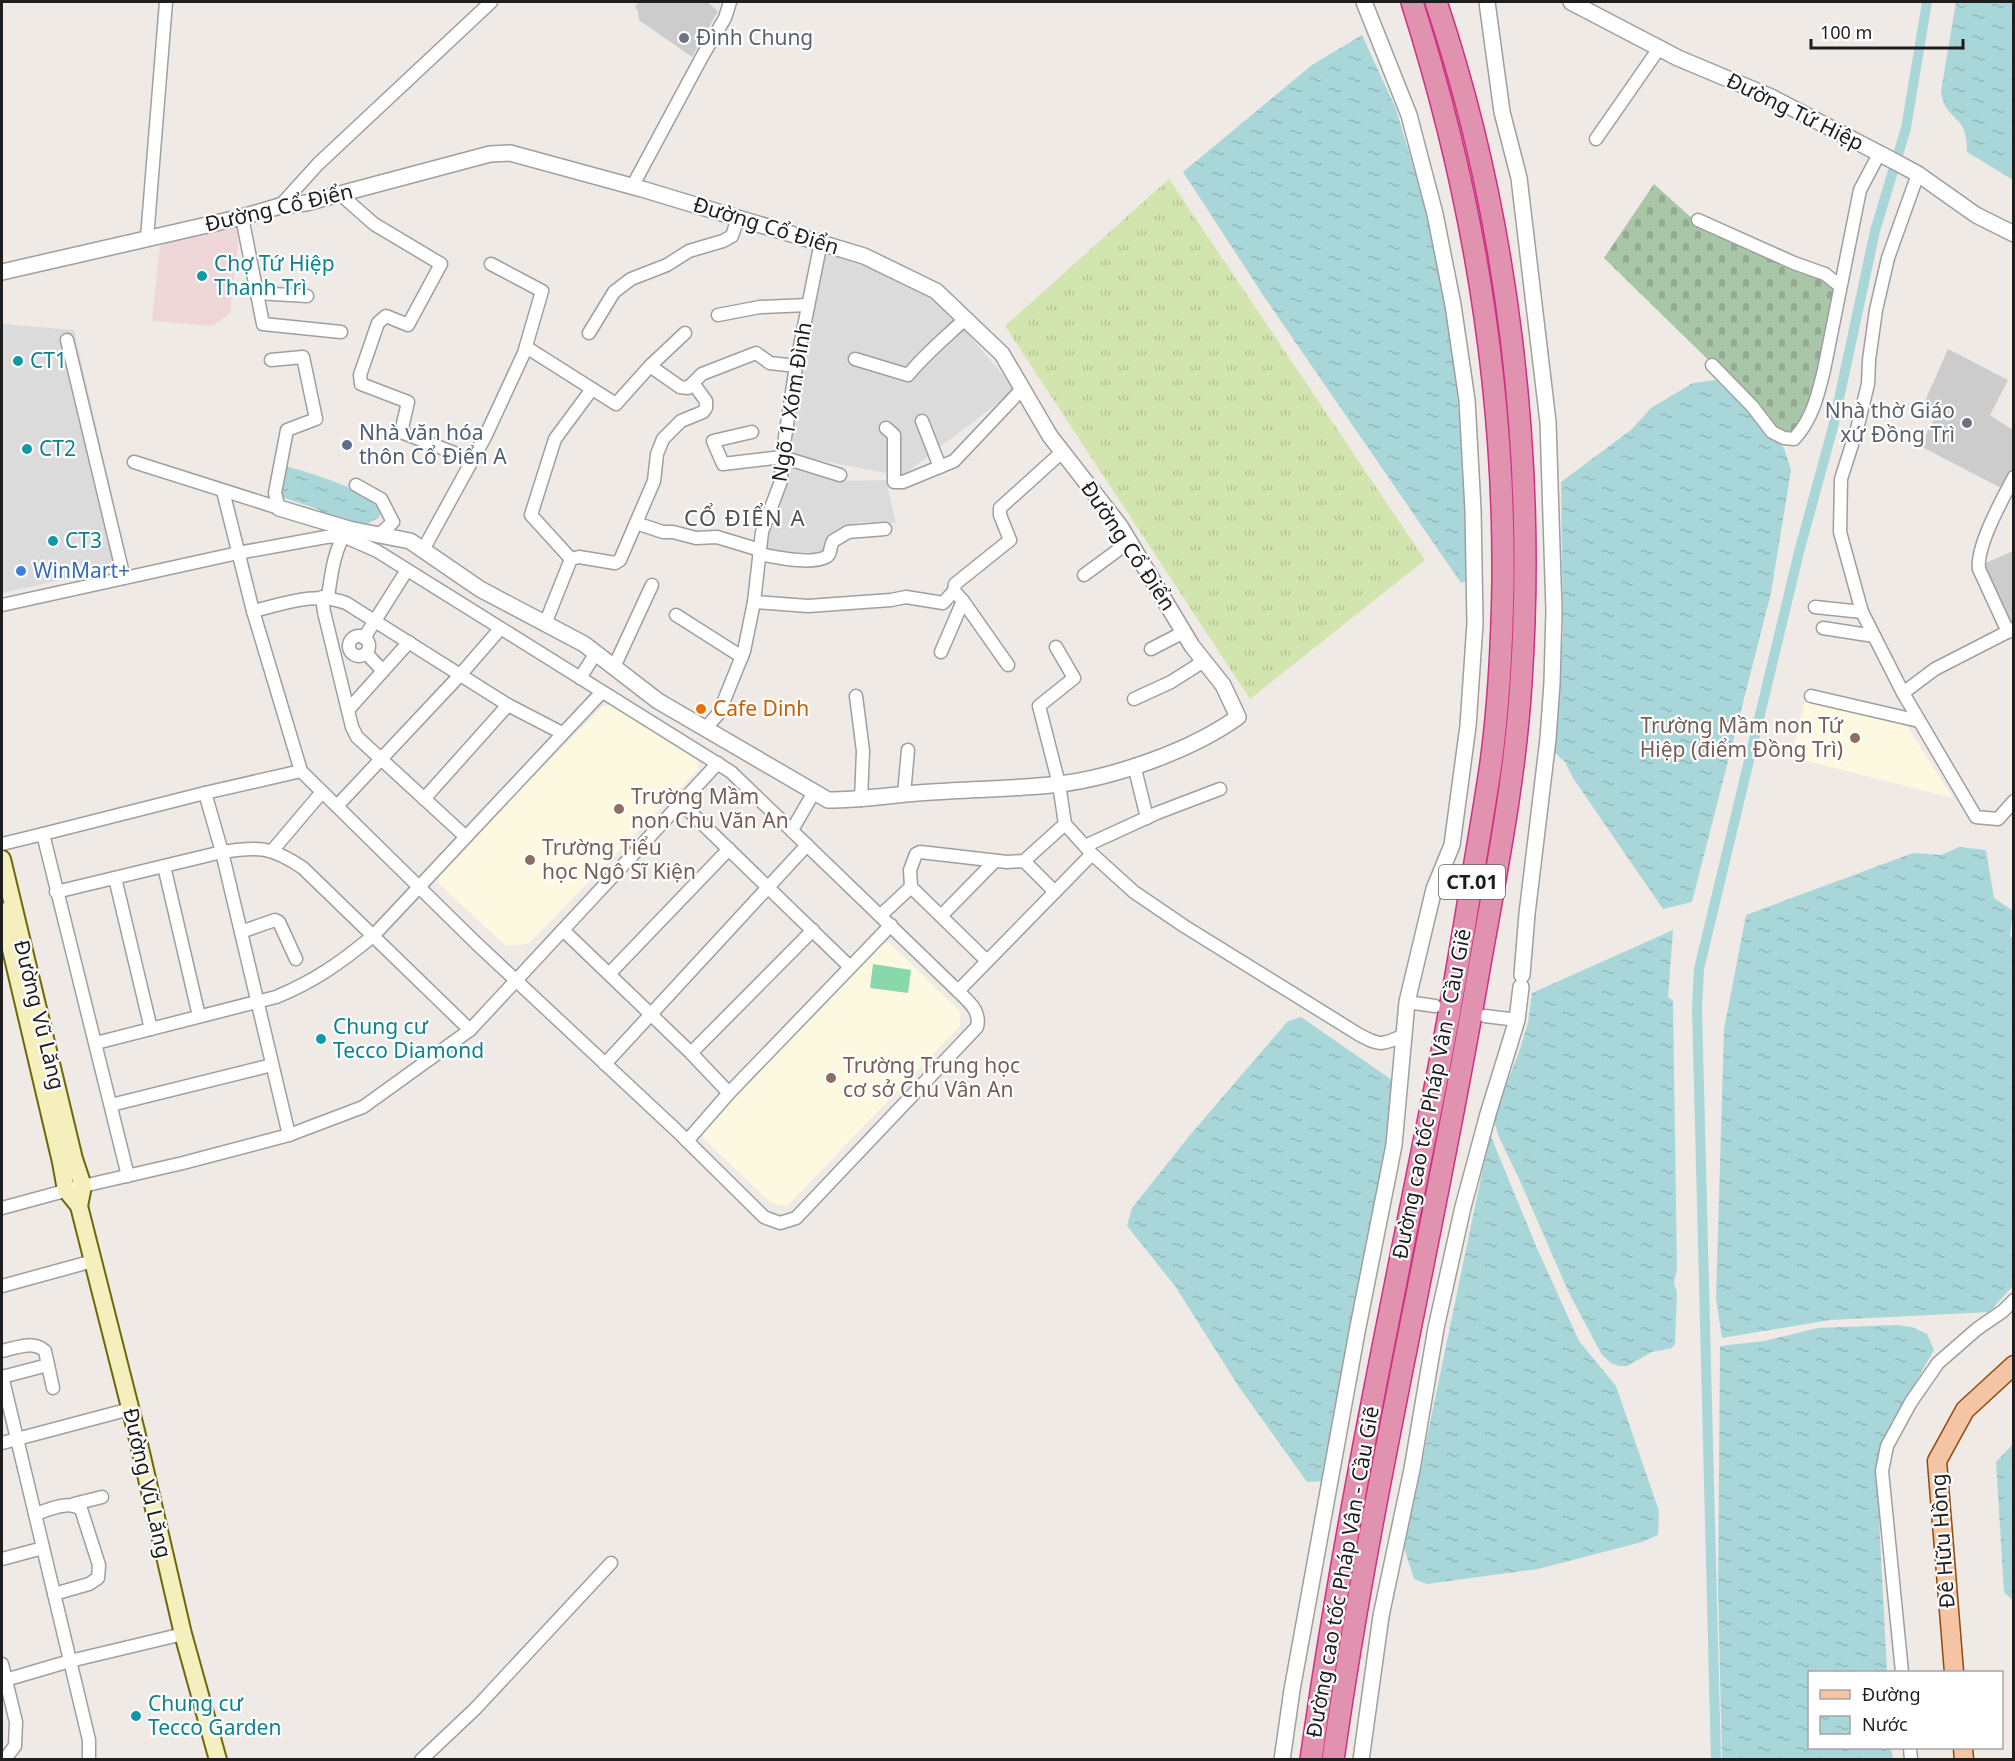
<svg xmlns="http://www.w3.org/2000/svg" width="2015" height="1761" font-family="'Noto Sans',sans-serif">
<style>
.residential{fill:#dcdbdc}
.commercial{fill:#eed6d9}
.education{fill:#fdf8e0}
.religious{fill:#ccc}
.grass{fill:url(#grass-tufts)}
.cemetery{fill:url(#cemetery-stones)}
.pitch{fill:#89d8ab}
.water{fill:url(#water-ripples)}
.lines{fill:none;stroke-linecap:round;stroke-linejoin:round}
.canal{stroke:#a9d7d9;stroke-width:10}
.minor-casing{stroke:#9f9f9f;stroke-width:15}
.tertiary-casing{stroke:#9f9f9f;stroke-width:18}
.secondary-casing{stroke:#6e680c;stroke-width:20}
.primary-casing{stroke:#8f4b0a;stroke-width:21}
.motorway-casing{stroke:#cf3083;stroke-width:24}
.minor{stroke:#fff;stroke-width:12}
.tertiary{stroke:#fff;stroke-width:15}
.secondary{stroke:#f5eebd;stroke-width:16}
.primary{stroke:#f5c4a4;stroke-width:18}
.motorway{stroke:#e192af;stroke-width:21}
.worship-dot{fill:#6b7280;stroke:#fff;stroke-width:2}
.culture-dot{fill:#0f9aa8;stroke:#fff;stroke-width:2}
.service-dot{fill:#5c6f8a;stroke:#fff;stroke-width:2}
.shop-dot{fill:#3f7fe0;stroke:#fff;stroke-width:2}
.food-dot{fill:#e8710a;stroke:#fff;stroke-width:2}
.education-dot{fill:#8d6e63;stroke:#fff;stroke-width:2}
.labels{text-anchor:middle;stroke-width:4.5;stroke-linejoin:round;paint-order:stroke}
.shield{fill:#fff;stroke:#626262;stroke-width:1.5}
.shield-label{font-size:20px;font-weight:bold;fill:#1e1e1e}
.worship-label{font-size:21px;fill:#5b616d;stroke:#fff;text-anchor:start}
.street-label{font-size:21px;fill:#1e1e1e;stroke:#fff}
.culture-label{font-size:21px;fill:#0d838f;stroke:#fff;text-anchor:start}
.service-label{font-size:21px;fill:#4e5e75;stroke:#fff;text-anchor:start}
.shop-label{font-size:21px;fill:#366cbe;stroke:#fff;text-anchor:start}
.food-label{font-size:21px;fill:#c56008;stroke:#fff;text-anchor:start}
.education-label{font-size:21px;fill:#785e54;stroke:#fff;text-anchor:start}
.neighbourhood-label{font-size:22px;letter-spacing:1.5px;fill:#515151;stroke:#fff}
</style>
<defs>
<pattern id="grass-tufts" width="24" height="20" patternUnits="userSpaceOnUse" patternTransform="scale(1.5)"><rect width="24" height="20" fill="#d3e5af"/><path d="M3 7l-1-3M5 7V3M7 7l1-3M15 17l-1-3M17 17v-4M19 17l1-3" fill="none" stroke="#b5c496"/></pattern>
<pattern id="cemetery-stones" width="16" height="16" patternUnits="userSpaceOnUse" patternTransform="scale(1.5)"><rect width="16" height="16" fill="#a9c6a8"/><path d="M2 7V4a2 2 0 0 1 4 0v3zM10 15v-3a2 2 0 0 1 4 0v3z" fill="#91aa90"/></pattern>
<pattern id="water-ripples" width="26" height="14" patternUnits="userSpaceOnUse" patternTransform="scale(1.5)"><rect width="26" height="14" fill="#a9d7d9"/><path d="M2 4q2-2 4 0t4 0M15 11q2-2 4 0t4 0" fill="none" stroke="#91b8ba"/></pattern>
</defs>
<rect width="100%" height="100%" fill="#efeae5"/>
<g class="residential">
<path d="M823,252L877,268L945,306L1015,390L902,476L787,454Z"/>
<path d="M2,324L74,330L128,565L2,593Z"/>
<path d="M788,466L835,481L886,480L896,523L860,522L833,533L821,553L760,550Z"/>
</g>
<path class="commercial" d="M236,220L239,235L230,313L213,326L152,321L161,237Z"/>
<g class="education">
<path d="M1806,696L1903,720L1953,798L1791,757Z"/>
<path d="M610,705L697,760L698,770L528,944L506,946L439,884V872L603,706Z"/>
<path d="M882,943H890L960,1012V1026L787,1206L771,1203L703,1138V1129Z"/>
</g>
<g class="religious">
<path d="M639,2H707L718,11L692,57L639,20L638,11L635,7Z"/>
<path d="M1948,349L2008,380L1990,415L2013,430V473L2005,490L1920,446L1936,415L1922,408Z"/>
<path d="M2013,551V621H2010L2000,606L1983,564Z"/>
</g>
<path class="grass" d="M1169,179L1425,560L1250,699L1005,326Z"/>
<path class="cemetery" d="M1654,184L1706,231L1819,277L1837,290L1805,421L1793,435L1778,428L1604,258Z"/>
<path class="pitch" d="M873,964L911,970L908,993L870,988Z"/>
<g class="water">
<path d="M1956,2H2013V180L1967,152C1969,113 1944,122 1941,91Z"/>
<path d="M1362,35L1396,109L1429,219L1451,329L1463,455L1467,581L1461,583L1263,295L1183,172L1312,65Z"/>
<path d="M1716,380L1784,448L1791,470L1771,593L1692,902L1663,909L1573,778L1565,762L1555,753L1563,632L1561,482L1631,430L1651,408L1693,383Z"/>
<path d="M283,465C298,470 386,493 380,515C379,519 373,520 369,523L368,527L326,516L318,509L281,497L279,480Z"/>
<path d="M1959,847L1986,850L1994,898L2013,911L2010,936L2014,940L2013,1286L1989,1312L1830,1320L1722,1338L1716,1299L1724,1029L1746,915L1913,853L1941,855Z"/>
<path d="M1673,930L1668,997L1673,1001L1677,1269L1674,1283L1677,1293L1675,1344L1672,1348L1652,1352L1627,1366H1619L1611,1363L1602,1355L1569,1293L1521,1183L1499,1137L1493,1119L1519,1052L1528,1023L1532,993Z"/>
<path d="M1301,1017L1392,1080L1393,1108L1325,1481L1307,1482L1239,1387L1175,1286L1127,1226L1132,1208L1190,1135L1288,1021Z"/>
<path d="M1490,1134L1536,1246L1579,1341L1616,1386L1659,1511L1658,1535L1642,1542L1538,1569L1427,1584L1414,1579L1404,1548Z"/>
<path d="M1896,1325L1912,1327L1927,1334L1934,1350L1904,1403L1880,1464L1878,1499L1887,1672H1810V1748H1891L1893,1759H1722L1718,1589L1720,1346L1764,1341L1818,1328Z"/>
<path d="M2013,1444V1601L2004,1592L1996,1462Z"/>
</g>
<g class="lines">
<path class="canal" d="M1716,1760L1697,1008L1699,969L1799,552L1833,427L1875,231L1906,128L1927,2"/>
<g class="minor-casing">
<g id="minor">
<path d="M1596,139L1660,47"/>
<path d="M1918,174L1888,258L1876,310L1869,360L1868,384L1857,429L1841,479L1840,532L1862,612L1903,693L1976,817L1998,819L2014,801"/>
<path d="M632,187L703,55L725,18L730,2"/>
<path d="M340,194L374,224L441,264L408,325L386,316L378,323L360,375L361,384L408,402L401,432L472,460"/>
<path d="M280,206L318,164L491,2"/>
<path d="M242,217L263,324L341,332"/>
<path d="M1698,220L1794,263L1825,274L1840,286"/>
<path d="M147,238L166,2"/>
<path d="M257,293L307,296"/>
<path d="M718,315L760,307L808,305"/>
<path d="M589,333L614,292L631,279L667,265L689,251L723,241L732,236L738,218"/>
<path d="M685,333L650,366L680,387L688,388L702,374L756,353L770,363L796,366"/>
<path d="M67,340L124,578"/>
<path d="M526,347L616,404L650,366"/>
<path d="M855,359L908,375C925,354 946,337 965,319"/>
<path d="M1712,365L1752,406L1772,432L1784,438L1794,439C1812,420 1818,395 1824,370L1860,190L1879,154"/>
<path d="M922,421L940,467"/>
<path d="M886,428L894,435V482H903L954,461L1022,389"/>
<path d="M752,432L713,441L723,464L782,457L840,475"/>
<path d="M134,462L279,508L275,493L287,430L316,419L303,357L271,360"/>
<path d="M356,485L381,499L393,522L379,535"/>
<path d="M636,523L663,532H673L696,538L717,537L760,550"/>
<path d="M423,550L485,437L524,353L542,291L491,264"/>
<path d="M759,554C776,557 810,565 826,557C831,555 830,546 833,541L848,532L885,529"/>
<path d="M571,559L531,515L555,439L592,389"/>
<path d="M1084,575L1129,542"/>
<path d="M954,591L963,601L1008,665"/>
<path d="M322,597L324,612L352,727L357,737L466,837"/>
<path d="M328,597C331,576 334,547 348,530"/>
<path d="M754,602L808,606L891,600L906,597L943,603L954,591L955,584L1010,540L1000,515V508L1062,452"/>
<path d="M2,605L238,553L326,537L343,536L377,551L731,772L958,991C969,1002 981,1011 977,1027L796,1218L780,1223L764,1217L676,1130L477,944L301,771L253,611L223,491"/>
<path d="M1815,607L1862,612"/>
<path d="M253,611C284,604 315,591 346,603L508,705L562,733"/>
<path d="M676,615L742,657"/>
<path d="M545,624L571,559L579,557L615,563L620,560L654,481L657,454L663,439L681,421L703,412L706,408V401L693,383"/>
<path d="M1823,628L1874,636"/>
<path d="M2008,632L1979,569C1976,546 2003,498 2014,477"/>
<circle cx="359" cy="646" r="10"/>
<path d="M364,638L407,570"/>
<path d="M1056,647L1074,678L1039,706L1059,784L1065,824L1092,854L1134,892L1184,926L1358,1034C1378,1045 1381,1046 1402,1036"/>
<path d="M1151,649L1184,632"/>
<path d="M941,652L963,601"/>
<path d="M366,653L383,671"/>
<path d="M614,667L652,585"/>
<path d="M580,678L596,653"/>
<path d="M1903,693L1935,669L2013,629"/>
<path d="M856,696L863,751L861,800"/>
<path d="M1811,696L1919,721"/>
<path d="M1134,699L1171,682L1204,661"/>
<path d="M348,710L409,642"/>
<path d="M705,729L719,713L744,651L754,602L762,532L781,481L782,457L796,366L821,242"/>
<path d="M1134,765L1147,818"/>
<path d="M205,793L222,852L289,1135"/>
<path d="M904,794L908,750"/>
<path d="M424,799L508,705"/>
<path d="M681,803L850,967"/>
<path d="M337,806L461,674L500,629"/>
<path d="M792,830L814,792"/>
<path d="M2,844L43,834"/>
<path d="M1085,846L1157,813L1220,789"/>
<path d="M272,851L322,792"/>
<path d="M1024,861L1055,892"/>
<path d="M164,866L199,1016"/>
<path d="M115,878L151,1029"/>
<path d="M56,892L222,852C259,846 272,847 303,868L470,1030"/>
<path d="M881,915L911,887"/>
<path d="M941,916L995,861"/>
<path d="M563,930L691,1053L729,1093"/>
<path d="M241,932L275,920L279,922L296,959"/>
<path d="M987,961L911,887L910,870L916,854L920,852L1007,862L1024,861L1065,824"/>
<path d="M609,974L729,849"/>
<path d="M958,991L1092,854"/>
<path d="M1407,1002L1435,1006"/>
<path d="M1485,1016L1517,1020"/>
<path d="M96,1043L276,997C315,981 340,963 373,936L602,692"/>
<path d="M691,1053L813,930"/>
<path d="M605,1064L807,845"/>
<path d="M111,1105L272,1065"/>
<path d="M687,1141L729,1093L891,925"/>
<path d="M128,1176L43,834L205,793L301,771"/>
<path d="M2,1208L83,1186L183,1163L289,1135L363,1107L470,1030L718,763"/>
<path d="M2,1286L93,1261"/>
<path d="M2,1351C16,1348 32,1340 45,1351L53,1388"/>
<path d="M2,1376L89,1740V1760"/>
<path d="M2,1377L48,1365"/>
<path d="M2,1443L130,1409"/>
<path d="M74,1504L102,1497"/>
<path d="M35,1514C49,1510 67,1500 81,1509L99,1565L98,1578L89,1584L54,1594"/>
<path d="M2,1559L43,1548"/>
<path d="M2,1664L16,1722L15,1746L4,1760"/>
<path d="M1902,1672L1882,1471L1887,1446L1911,1402L1938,1363L1977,1329L2003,1311L2014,1300"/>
<path d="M2,1681L70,1661L183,1634"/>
<path d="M1910,1748L1911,1760"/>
<path d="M421,1760L475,1709L611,1563"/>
</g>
</g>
<g class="tertiary-casing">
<g id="tertiary">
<path d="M1487,2L1502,112L1519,178L1548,422L1554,611L1552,683L1548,739L1527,914L1522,975"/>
<path d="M1571,2L1678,58L1771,97L1890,159L1918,174L1976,215L2014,234"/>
<path d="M2,272L242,217L280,206L306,203L490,154L510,153L642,189L864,256L936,291L1002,354L1050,436L1120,526L1192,646L1223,685L1238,717C1192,750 1116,777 1060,784C1018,789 975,789 932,792C897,794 863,800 828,800L658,701L584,644L480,589L410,541L349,529L279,508"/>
<path d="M1282,1760L1292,1690L1357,1332L1394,1145L1407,1002L1434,889L1452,845L1468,726L1475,623L1473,510L1467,400L1453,305L1435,214L1409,115L1364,2"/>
<path d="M1361,1760L1381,1616L1412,1469L1436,1328L1463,1207L1488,1114L1517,1020L1521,987"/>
</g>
</g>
<g class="secondary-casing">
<g id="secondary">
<path d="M2,859L74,1159L83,1186L79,1206"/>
<path d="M2,911L61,1162L66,1190L79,1206L136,1431L183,1634L218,1760"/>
</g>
</g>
<g class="primary-casing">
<g id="primary">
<path d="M1954,1672L1937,1461L1965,1410L2014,1365"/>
<path d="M1963,1748L1964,1760"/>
</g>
</g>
<g class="motorway-casing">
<g id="motorway">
<path d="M1311,1760C1340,1553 1383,1347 1424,1142C1442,1057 1457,972 1471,886C1478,845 1485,804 1491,763C1499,704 1502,643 1503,584C1505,385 1472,190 1412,2"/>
<path d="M1333,1760C1370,1496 1433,1237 1478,975C1495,878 1515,781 1521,682C1536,456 1508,216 1436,2"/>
</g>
</g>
<use href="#minor" class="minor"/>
<use href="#tertiary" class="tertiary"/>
<use href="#secondary" class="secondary"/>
<use href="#primary" class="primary"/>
<use href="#motorway" class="motorway"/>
</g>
<g class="worship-dot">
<circle cx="684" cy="38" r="6"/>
<circle cx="1967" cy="423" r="6"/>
</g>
<g class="culture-dot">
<circle cx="202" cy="276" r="6"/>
<circle cx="18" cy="361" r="6"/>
<circle cx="27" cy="449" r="6"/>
<circle cx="53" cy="541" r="6"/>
<circle cx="321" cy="1039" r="6"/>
<circle cx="136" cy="1716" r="6"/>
</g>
<circle class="service-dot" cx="347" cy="445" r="6"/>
<circle class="shop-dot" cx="21" cy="571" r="6"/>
<circle class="food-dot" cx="701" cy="709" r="6"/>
<g class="education-dot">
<circle cx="1855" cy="738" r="6"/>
<circle cx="619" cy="809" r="6"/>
<circle cx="530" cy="860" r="6"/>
<circle cx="831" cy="1078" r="6"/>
</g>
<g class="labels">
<rect class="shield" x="1439" y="865" width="66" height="34" rx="4.5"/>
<g class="shield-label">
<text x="1472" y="889">CT.01</text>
</g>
<g class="worship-label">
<text x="696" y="45">Đình Chung</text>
<text x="1955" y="418" text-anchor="end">Nhà thờ Giáo<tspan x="1955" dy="24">xứ Đồng Trì</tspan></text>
</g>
<g class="street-label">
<text transform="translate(1795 112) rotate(26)" y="7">Đường Tứ Hiệp</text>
<text transform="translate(279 208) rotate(-13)" y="7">Đường Cổ Điển</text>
<text transform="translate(766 226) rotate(17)" y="7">Đường Cổ Điển</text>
<text transform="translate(792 402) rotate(-81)" y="7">Ngõ 1 Xóm Đình</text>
<text transform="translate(1128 546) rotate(56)" y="7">Đường Cổ Điển</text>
<text transform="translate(39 1015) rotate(76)" y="7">Đường Vũ Lăng</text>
<text transform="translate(1432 1094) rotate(-79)" y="7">Đường cao tốc Pháp Vân - Cầu Giẽ</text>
<text transform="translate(147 1483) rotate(77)" y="7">Đường Vũ Lăng</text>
<text transform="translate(1943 1541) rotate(-94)" y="7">Đê Hữu Hồng</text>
<text transform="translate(1343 1572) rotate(-80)" y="7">Đường cao tốc Pháp Vân - Cầu Giẽ</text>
</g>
<g class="culture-label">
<text x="214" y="271">Chợ Tứ Hiệp<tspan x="214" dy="24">Thanh Trì</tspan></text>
<text x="30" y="368">CT1</text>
<text x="39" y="456">CT2</text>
<text x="65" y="548">CT3</text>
<text x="333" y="1034">Chung cư<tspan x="333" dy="24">Tecco Diamond</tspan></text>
<text x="148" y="1711">Chung cư<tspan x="148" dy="24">Tecco Garden</tspan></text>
</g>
<g class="service-label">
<text x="359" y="440">Nhà văn hóa<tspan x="359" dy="24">thôn Cổ Điển A</tspan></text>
</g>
<g class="shop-label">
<text x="33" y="578">WinMart+</text>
</g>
<g class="food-label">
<text x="713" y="716">Cafe Dinh</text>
</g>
<g class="education-label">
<text x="1843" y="733" text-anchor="end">Trường Mầm non Tứ<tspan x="1843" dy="24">Hiệp (điểm Đồng Trì)</tspan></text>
<text x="631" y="804">Trường Mầm<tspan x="631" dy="24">non Chu Văn An</tspan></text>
<text x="542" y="855">Trường Tiểu<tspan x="542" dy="24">học Ngô Sĩ Kiện</tspan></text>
<text x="843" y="1073">Trường Trung học<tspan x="843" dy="24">cơ sở Chu Vân An</tspan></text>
</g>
<g class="neighbourhood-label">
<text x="745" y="526">CỔ ĐIỂN A</text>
</g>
</g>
<rect width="2015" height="1761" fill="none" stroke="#1e1e1e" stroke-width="6"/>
<rect x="1808" y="1671" width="195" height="78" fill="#ffffff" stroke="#a5a5a5" stroke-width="1.5"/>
<rect x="1820" y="1690" width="30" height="9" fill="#f5c4a4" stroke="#a5a5a5" stroke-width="1.5"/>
<text x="1862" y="1701" font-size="18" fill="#1e1e1e">Đường</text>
<rect x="1820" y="1716" width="30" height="18" fill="url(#water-ripples)" stroke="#a5a5a5" stroke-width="1.5"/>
<text x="1862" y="1731" font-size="18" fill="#1e1e1e">Nước</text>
<path d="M1811 39v9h152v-9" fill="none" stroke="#1e1e1e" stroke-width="3"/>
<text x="1820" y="39" font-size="18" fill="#1e1e1e" stroke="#ffffff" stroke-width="4.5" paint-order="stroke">100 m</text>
</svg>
